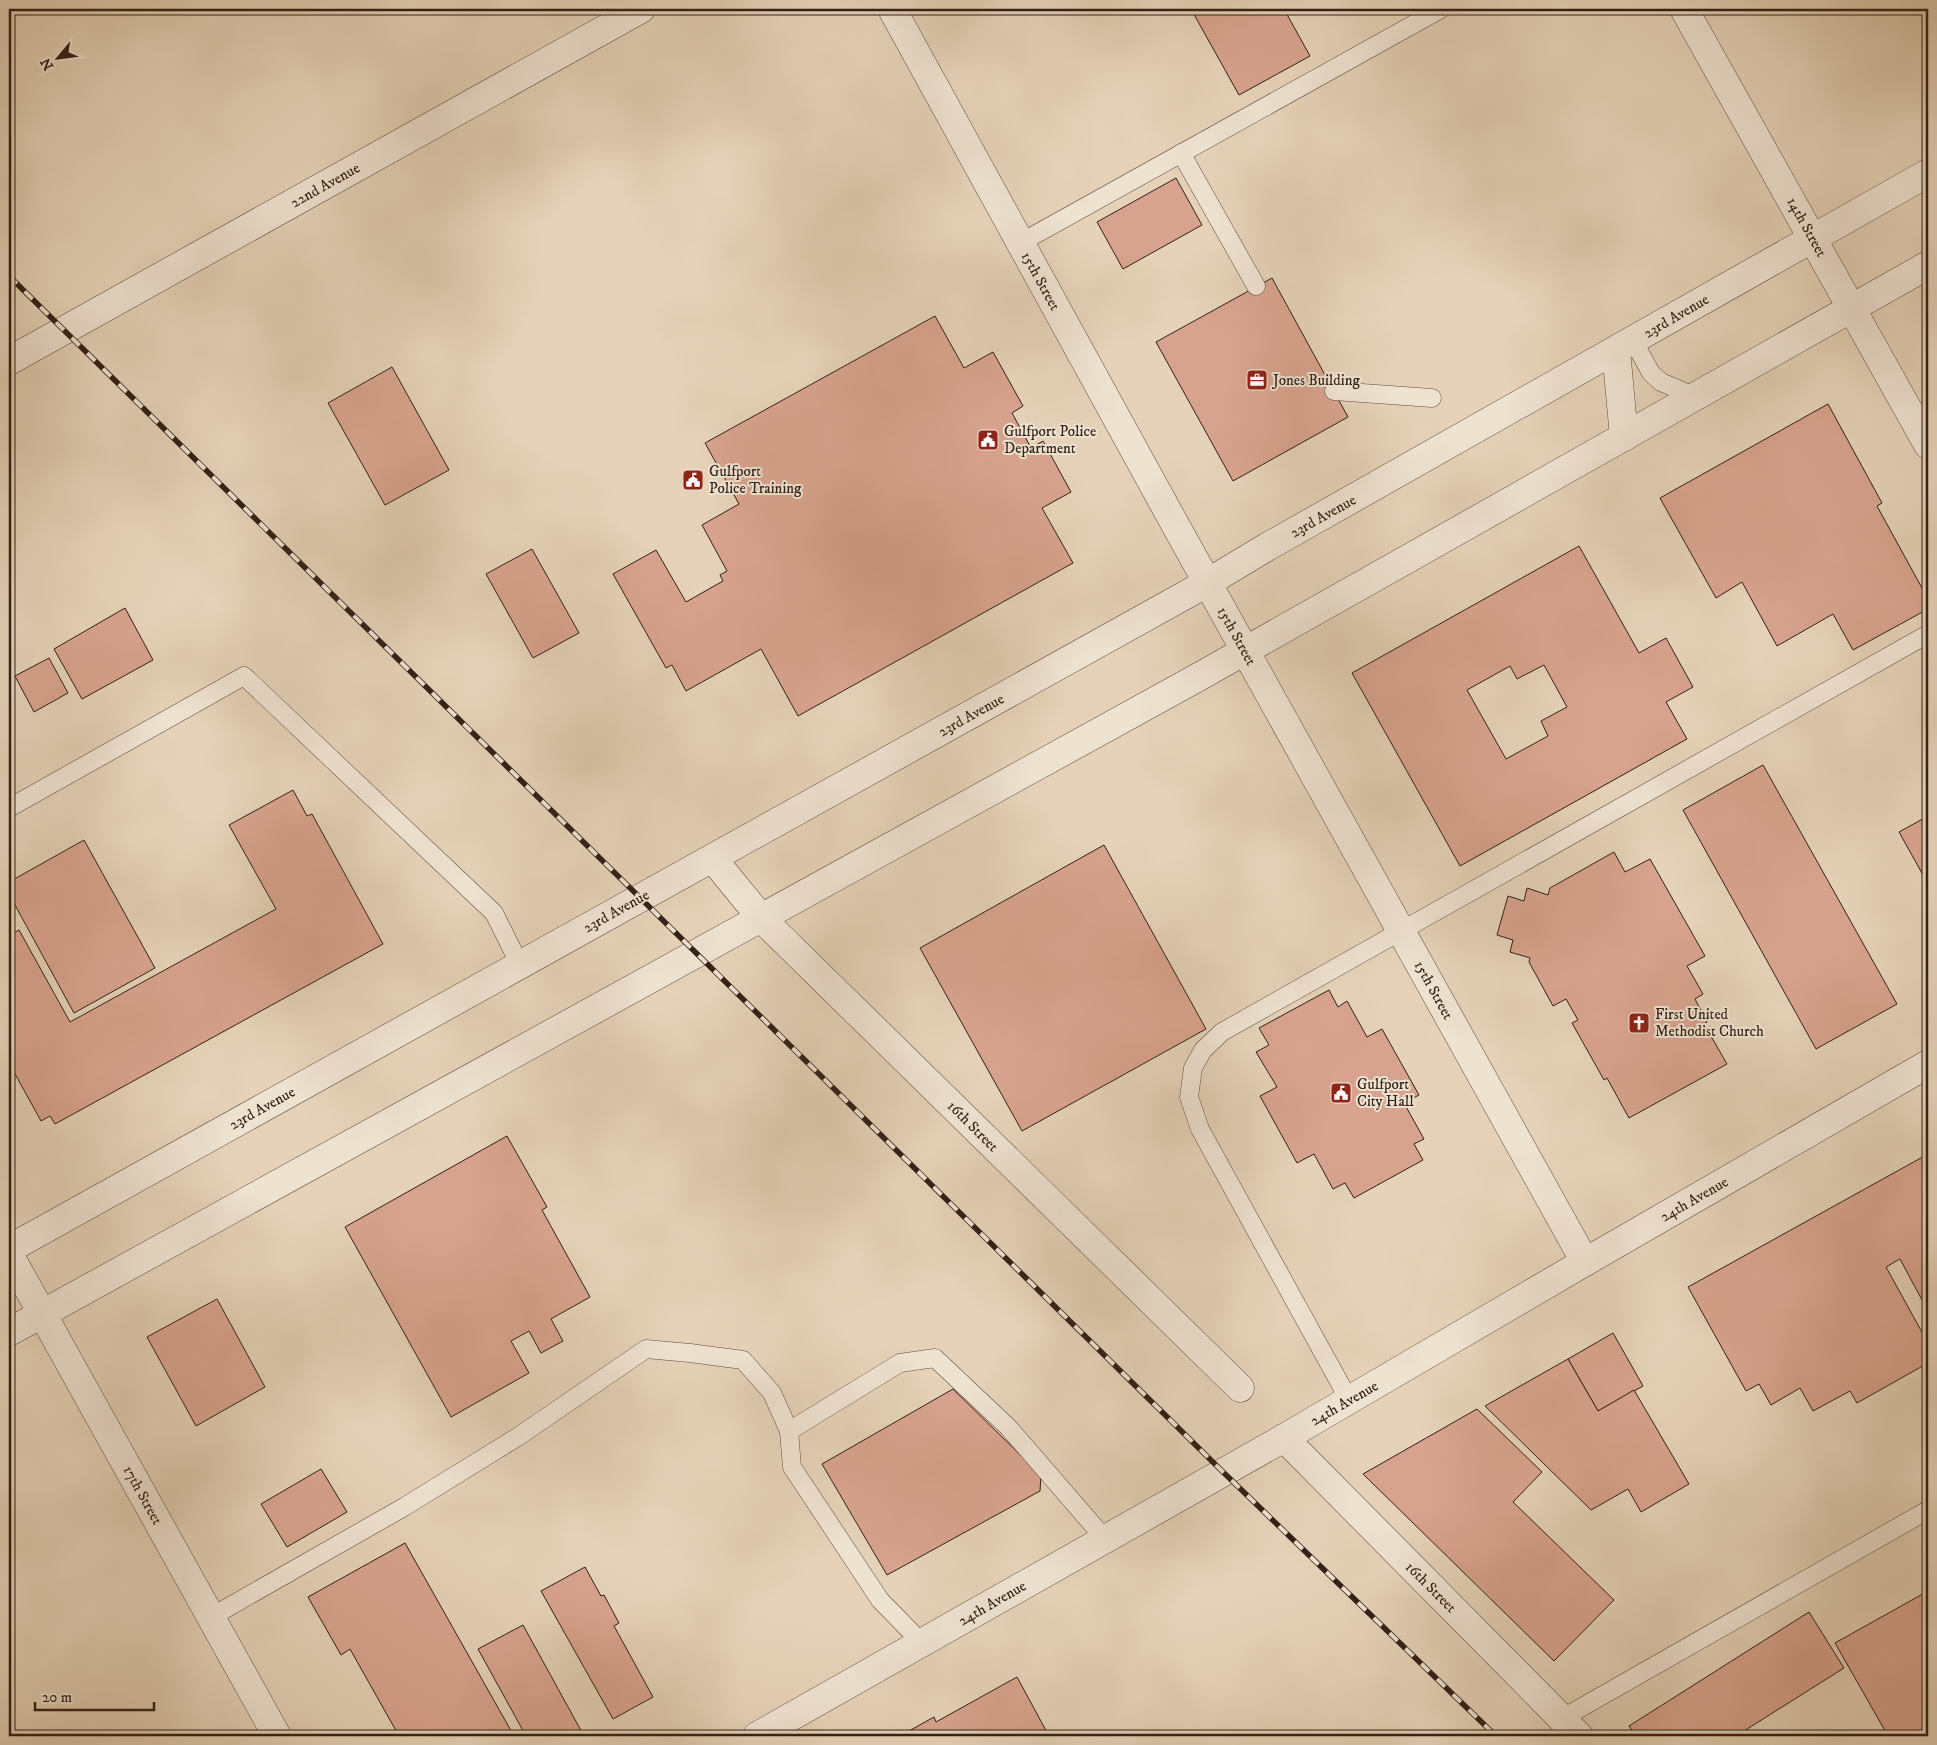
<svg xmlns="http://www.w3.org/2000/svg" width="1937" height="1745" font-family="'IM FELL DW Pica',serif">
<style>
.building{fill:#d8a38e;stroke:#322017;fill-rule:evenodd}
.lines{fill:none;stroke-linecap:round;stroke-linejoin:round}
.service-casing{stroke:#5f4c3f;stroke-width:19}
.minor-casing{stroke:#5f4c3f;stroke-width:29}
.tertiary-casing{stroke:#5f4c3f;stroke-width:29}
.service{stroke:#eee2d1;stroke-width:18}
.minor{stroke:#eee2d1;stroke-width:28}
.tertiary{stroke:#eee2d1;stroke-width:28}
.rail-casing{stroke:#322017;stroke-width:5.5}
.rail{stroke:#eee2d1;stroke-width:4;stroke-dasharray:11;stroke-linecap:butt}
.labels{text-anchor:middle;stroke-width:4;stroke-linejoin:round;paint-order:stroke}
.street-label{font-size:15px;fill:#322017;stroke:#eee2d1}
.poi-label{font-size:15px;fill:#322017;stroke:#eee2d1;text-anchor:start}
</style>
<rect width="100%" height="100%" fill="#e5d2b8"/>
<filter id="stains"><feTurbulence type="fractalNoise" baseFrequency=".004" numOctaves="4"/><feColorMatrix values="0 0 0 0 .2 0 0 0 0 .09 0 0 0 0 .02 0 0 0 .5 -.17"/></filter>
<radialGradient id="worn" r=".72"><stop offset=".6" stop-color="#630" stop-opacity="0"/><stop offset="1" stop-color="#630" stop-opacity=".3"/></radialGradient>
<g class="building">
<path d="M1191,9H1284L1310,56L1239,95Z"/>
<path d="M1176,178L1202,225L1123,269L1097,222Z"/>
<path d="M1272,278L1348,417L1233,481L1156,342Z"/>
<path d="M935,316L964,368L993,352L1023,406L1012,413L1031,448L1043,441L1071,492L1042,508L1073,563L798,716L761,649L686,691L672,665L666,668L613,574L656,550L686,602L723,581L720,575L727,571L702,525L739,504L705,443Z"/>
<path d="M392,367L449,470L385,505L328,403Z"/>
<path d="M1828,404L1882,503L1877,506L1928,599V609L1853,650L1833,614L1777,646L1742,582L1716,598L1660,498Z"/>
<path d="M1579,546L1639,653L1666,638L1693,687L1666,702L1687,739L1460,866L1352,673ZM1544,665L1567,707L1541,721L1548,736L1506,759L1467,690L1510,666L1517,679Z"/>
<path d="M532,549L579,633L533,658L486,574Z"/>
<path d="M125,608L153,660L82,699L54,649Z"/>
<path d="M49,658L68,693L34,712L15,676Z"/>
<path d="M1763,765L1897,1004L1816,1049L1683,810Z"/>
<path d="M293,790L307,816L312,814L383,944L55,1124L50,1116L41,1121L9,1063V936L19,930L70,1022L276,909L229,825Z"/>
<path d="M1928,816V884L1899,832Z"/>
<path d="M84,840L155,968L74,1013L9,894V882Z"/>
<path d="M1104,845L1206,1029L1022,1131L920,948Z"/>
<path d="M1614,852L1625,872L1650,859L1705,956L1687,966L1703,994L1695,999L1707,1022L1704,1024L1727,1064L1629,1118L1607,1078L1604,1080L1572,1023L1578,1020L1566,999L1553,1006L1529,962L1530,958L1510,952L1513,940L1497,935L1508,896L1524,901L1527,888L1548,895L1550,888Z"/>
<path d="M1329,990L1338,1007L1347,1001L1367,1037L1382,1029L1419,1095L1404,1103L1424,1139L1414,1144L1423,1160L1354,1198L1345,1183L1333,1189L1314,1154L1297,1163L1260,1096L1277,1087L1256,1052L1269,1045L1259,1028Z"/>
<path d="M507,1136L547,1207L542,1210L590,1297L551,1319L563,1341L541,1353L529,1331L511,1341L529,1373L451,1417L345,1227Z"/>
<path d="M1928,1154V1311L1900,1259L1886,1267L1928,1343V1363L1857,1403L1850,1391L1813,1411L1800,1388L1771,1405L1759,1384L1746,1391L1688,1287Z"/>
<path d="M217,1299L265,1387L196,1426L147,1337Z"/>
<path d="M1613,1333L1643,1386L1598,1411L1568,1359Z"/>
<path d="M1568,1359L1598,1411L1634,1390L1689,1484L1641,1512L1628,1489L1591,1510L1485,1406Z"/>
<path d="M953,1389L1041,1475L1040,1491L887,1575L822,1464Z"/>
<path d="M1477,1409L1542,1472L1513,1502L1614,1600L1554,1661L1363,1474Z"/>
<path d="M321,1469L347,1512L287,1547L261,1504Z"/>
<path d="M405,1543L514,1736H399L350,1649L341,1655L308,1597Z"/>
<path d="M585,1567L601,1596L604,1595L619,1623L614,1626L653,1697L613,1719L541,1591Z"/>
<path d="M1928,1591V1736H1888L1835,1643Z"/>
<path d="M1809,1612L1844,1668L1736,1736H1636L1629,1726Z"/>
<path d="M523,1625L584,1736H526L478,1649Z"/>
<path d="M1017,1677L1049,1736H900L934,1717L936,1722Z"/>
</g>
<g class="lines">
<g class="service-casing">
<g id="service">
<path d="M1181,153L1256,286"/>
<path d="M1020,243L1441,9"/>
<path d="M1633,340L1651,373L1661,382L1696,397"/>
<path d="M1334,391L1432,398"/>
<path d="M9,808L244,676L494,913L520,965"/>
<path d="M1349,1400L1200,1129L1189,1097L1193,1068L1203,1050L1222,1032L1928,634"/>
<path d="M211,1617L404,1507L519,1436L646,1349L690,1353L743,1360L772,1393L789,1431"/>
<path d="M922,1643L880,1600L792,1467L789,1431L900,1363L935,1358L1009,1428L1105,1539"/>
<path d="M1561,1719L1928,1510"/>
</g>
</g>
<g class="minor-casing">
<g id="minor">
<path d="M1684,9L1928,445"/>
<path d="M1616,350L1624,437"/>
<path d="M713,859L762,919L1240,1388"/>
<path d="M1284,1438L1579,1736"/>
<path d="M757,1736L1284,1438L1585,1262L1928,1064"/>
</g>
</g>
<g class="tertiary-casing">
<g id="tertiary">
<path d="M892,9L1177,528L1585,1262"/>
<path d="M9,361L641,9"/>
<path d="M9,1249L1207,583L1267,547L1928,173"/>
<path d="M9,1254L277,1736"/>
<path d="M9,1332L1195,679L1928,265"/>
</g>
</g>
<use href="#service" class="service"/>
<use href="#minor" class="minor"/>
<use href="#tertiary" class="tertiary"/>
<g class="rail-casing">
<path id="rail" d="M9,276L1223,1472L1496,1736"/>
</g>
<use href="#rail" class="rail"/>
</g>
<defs>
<g id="office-square" transform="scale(1.125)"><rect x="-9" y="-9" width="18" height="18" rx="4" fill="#8f2418" stroke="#eee2d1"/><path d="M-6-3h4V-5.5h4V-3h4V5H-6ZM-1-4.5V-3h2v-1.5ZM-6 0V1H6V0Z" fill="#fff"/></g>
<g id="civic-square" transform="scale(1.125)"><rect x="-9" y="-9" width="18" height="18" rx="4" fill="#8f2418" stroke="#eee2d1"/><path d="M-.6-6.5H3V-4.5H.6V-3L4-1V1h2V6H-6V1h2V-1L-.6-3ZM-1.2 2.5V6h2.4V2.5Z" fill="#fff"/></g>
<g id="church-square" transform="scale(1.125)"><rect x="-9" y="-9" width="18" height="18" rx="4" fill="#8f2418" stroke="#eee2d1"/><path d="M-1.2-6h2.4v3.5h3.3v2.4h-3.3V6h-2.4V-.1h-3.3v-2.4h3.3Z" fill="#fff"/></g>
</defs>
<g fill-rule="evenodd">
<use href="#office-square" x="1257" y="380"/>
<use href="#civic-square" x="988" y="440"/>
<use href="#civic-square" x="693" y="480"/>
<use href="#church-square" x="1639" y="1023"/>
<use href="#civic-square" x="1341" y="1093"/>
</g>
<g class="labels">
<g class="street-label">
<text transform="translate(325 185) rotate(-29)" y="5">22nd Avenue</text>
<text transform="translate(1807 227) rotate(61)" y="5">14th Street</text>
<text transform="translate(1041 281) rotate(61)" y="5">15th Street</text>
<text transform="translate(1676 316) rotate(-30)" y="5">23rd Avenue</text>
<text transform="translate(1323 516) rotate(-29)" y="5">23rd Avenue</text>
<text transform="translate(1237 636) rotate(61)" y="5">15th Street</text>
<text transform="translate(971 715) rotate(-29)" y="5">23rd Avenue</text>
<text transform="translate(616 911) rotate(-29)" y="5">23rd Avenue</text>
<text transform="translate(1434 990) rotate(61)" y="5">15th Street</text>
<text transform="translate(262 1108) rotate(-29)" y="5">23rd Avenue</text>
<text transform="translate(973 1126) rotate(45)" y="5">16th Street</text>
<text transform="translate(1694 1199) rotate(-30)" y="5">24th Avenue</text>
<text transform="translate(1344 1403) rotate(-30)" y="5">24th Avenue</text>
<text transform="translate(143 1495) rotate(61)" y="5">17th Street</text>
<text transform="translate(1431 1587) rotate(45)" y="5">16th Street</text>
<text transform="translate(992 1603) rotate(-30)" y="5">24th Avenue</text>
</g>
<g class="poi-label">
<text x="1273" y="385">Jones Building</text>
<text x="1004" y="436">Gulfport Police<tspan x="1004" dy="17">Department</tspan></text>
<text x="709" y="476">Gulfport<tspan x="709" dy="17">Police Training</tspan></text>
<text x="1655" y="1019">First United<tspan x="1655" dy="17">Methodist Church</tspan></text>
<text x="1357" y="1089">Gulfport<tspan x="1357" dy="17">City Hall</tspan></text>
</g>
</g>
<rect width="1937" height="1745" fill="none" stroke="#e5d2b8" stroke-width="30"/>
<rect x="10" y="10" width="1917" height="1725" fill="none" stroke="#322017" stroke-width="2.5"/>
<rect x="15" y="15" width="1907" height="1715" fill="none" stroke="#322017"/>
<g transform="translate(58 58) rotate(241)" stroke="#eee2d1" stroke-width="4" paint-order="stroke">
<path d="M0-4L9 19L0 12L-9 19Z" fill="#322017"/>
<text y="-8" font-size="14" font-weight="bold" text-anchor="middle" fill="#322017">N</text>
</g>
<path d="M35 1702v8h119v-8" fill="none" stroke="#322017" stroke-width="2.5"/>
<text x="42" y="1702" font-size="15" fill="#322017" stroke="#eee2d1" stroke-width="4" paint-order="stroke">20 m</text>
<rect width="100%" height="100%" filter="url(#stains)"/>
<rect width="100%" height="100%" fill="url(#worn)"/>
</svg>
